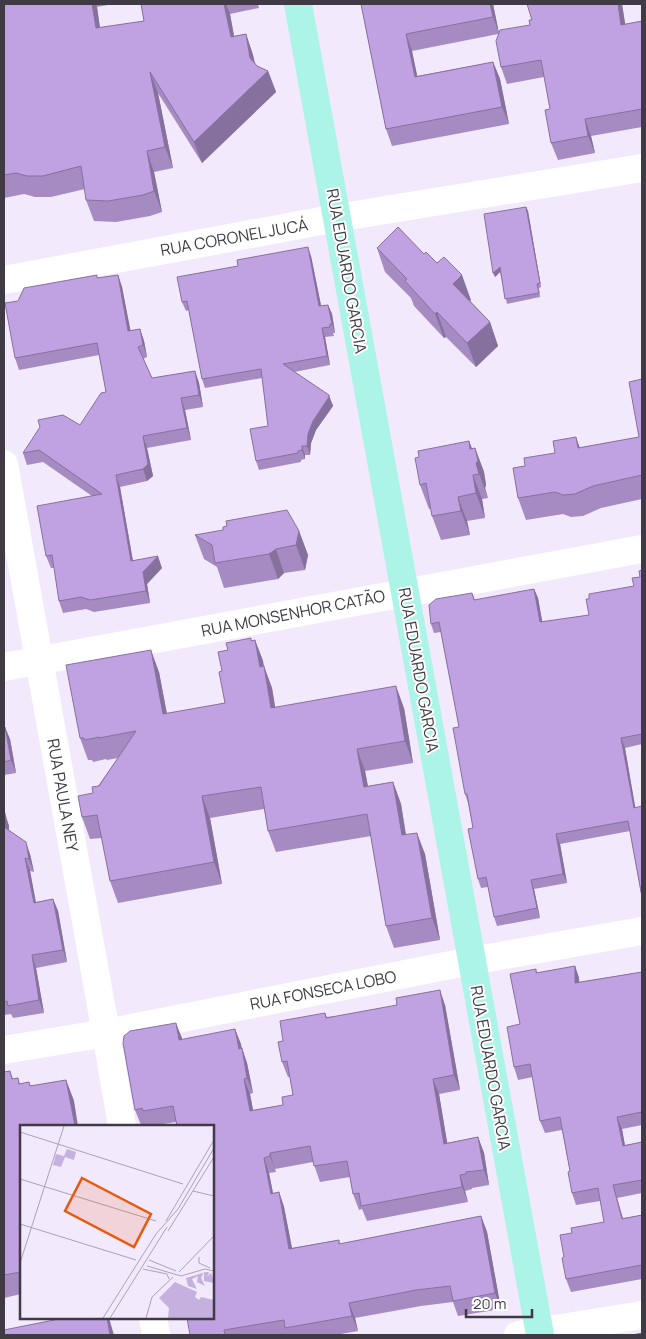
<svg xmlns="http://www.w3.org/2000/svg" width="646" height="1339" font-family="Manrope,sans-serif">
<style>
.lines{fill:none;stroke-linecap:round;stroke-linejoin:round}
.minor{stroke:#fff;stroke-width:28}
.major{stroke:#acf4e8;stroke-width:28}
.wall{fill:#a58bc2}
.shaded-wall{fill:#86719e}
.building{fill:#c0a2e2;stroke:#86719e}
.labels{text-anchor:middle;stroke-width:4;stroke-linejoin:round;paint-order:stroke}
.street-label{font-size:16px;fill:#3f3a44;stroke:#fff}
.inset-road{fill:none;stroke:#aaa3b3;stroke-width:1}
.view{fill:#e8590c;fill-opacity:0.15;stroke:#e8590c;stroke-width:2.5}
.inset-edge{fill:none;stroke:#3f3a44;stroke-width:2.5}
</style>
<rect width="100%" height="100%" fill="#f2e9fd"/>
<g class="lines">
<g class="minor">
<path d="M4,280L337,218L642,168"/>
<path d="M4,464L106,1033L122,1126"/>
<path d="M4,667L642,549"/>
<path d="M4,1050L106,1033L471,961L642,931"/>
<path d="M153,1318L156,1335"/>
<path d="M518,1335L642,1315"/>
</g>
<path class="major" d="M298,4L540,1335"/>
</g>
<g class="wall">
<path d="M4,4H113L97,7L100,28L144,21L141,4H258L259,8L230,14L234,36L246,34L253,55L255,63L257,66L268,71L276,92L202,163L158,93L173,168L154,172L162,212L150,216L116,222L94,221L86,200L85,189L51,197H35L24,194L4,198Z"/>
<path d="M361,4H493L499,33L530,25L622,4L625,24L642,21V127L591,136L595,153L558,160L551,143L550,109L544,77L507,84L501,67L498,34L412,51L417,76L493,62L500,79L509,124L392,146L386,129Z"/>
<path d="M526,207L528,211L541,287L539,288L540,297L507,304L500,272L495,277Z"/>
<path d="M377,248L424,254L471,300L470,301L490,322L498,346L476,367L446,337L444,338L414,306L411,298L385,272Z"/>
<path d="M311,256L321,306L328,305L332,314L335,333H333L334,336L325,337L330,365L294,372L332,403L333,406L316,430L311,443L310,455H305V459L301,460V462L259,470L256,461L268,426L262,378L205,388L202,379L189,310L186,311L182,302Z"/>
<path d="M118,275L122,287L130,331L140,329L144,341L147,357L143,359L152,378L195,371L199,383L203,407L185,410L191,440L147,448L153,476L147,481L120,487L133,561L162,568L147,584L150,603L94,612L86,609L63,613L59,601L54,568H51L46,556L92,496L43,462L27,465L23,453L80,425L106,392L99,355L19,370L15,358L18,301L98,278Z"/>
<path d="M642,379V499L601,508L583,516L571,517L563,514L526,520L518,498L525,466L580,448L639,437Z"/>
<path d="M469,441L472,448H475L484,472L486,485L485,488L488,498L482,499L485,518L467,521L470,535L441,540L432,516L431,509H429L420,485Z"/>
<path d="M299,531L308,555L305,570L284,573L278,579L224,588L217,567L204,559L195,535Z"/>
<path d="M642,570V744L625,748L635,808L642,806V899L630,831L560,844L567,883L534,889L540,918L497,926L494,917L488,887L481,888L478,879L473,828L468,803L465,794L459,727L441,632L434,633L431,624L472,593L475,600L534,589L538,598L542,622L589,615V599L634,586L640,577Z"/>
<path d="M251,640H255L263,661V666L272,688L275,708H404L413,763L365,771L368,786L393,782L401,804L406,834L425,854L440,940L394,948L386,926L371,836L276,852L268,831L264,809L210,818L222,884L118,903L110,881L102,838L90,839L82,817L93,793L118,758L107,760L106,759L93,762L92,760H88L80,738L159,672L167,714L225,703L222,671L228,650Z"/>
<path d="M4,727L10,739L16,773L4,775Z"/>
<path d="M4,813L9,826V830L30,854L34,872L30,871L36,902L53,899L58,911L67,962L36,968L44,1013L13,1018L11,1014L4,1015Z"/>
<path d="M575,966L579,978V982L642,972V1125L622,1129L625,1145L642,1142V1193L617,1198L623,1218L642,1215V1279L571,1292L566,1279L564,1257L572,1233L604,1222L600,1201L576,1205L572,1193L570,1171L562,1130L545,1133L540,1121L533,1077L518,1080L514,1067L520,1024L536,969L537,973Z"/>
<path d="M445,1005L460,1090L439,1094L447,1143L478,1137L484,1153L489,1185L472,1188V1189L465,1191L468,1202L367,1221L362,1209L359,1210L353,1194L350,1177L320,1182L313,1162L275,1169L276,1172L269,1173L273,1193L279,1192L284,1207L292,1248L339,1240L340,1244L481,1216L487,1232L501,1309L458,1316L453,1302L421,1306L355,1318L358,1331L335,1335H190L212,1318L176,1122L150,1126H148L147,1124L141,1125L135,1110L235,1029L247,1063L253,1093L250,1094L253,1110L283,1105L293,1095L290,1077H288L282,1062L283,1041L325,1013L327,1017Z"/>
<path d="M10,1071L13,1079L18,1078L20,1084L29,1082L31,1086L66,1080L74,1101L21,1126V1294L4,1298V1072Z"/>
</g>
<g class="shaded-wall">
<path d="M92,4H96L97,7L103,50L96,28Z"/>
<path d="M224,4H226L230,14L238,58L231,37Z"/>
<path d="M490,4H493L499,34L493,17Z"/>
<path d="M618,4H622L628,42L621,25Z"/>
<path d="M246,34L253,55L258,79L250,58Z"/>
<path d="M406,34L412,51L421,94L415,77Z"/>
<path d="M493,62L500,79L509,124L502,107Z"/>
<path d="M268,71L276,92L202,163L194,142Z"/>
<path d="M150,72L158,93L173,168L165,147Z"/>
<path d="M585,119L591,136L595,153L588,136Z"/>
<path d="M147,151L154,172L162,212L154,191Z"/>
<path d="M526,207L528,211L541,287L540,283Z"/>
<path d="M308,247L311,256L323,315L319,306Z"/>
<path d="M500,267L501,271L495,277L493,273Z"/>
<path d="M118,275L122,287L133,343L128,331Z"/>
<path d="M462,275L471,300L462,309L453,284Z"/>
<path d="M328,305L332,314L335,333L332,324Z"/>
<path d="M437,312L446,337L444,338L435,314Z"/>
<path d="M490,322L498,346L476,367L467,343Z"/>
<path d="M322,328L325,337L330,365L327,356Z"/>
<path d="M140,329L144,341L147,357L143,345Z"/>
<path d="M195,371L199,383L203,407L199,395Z"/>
<path d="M329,395L333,406L316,430L311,443L310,455L307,446L308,434L313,421Z"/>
<path d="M181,398L185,410L191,440L187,428Z"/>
<path d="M143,436L147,448L153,476L147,481L143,469Z"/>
<path d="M576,437L584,459L578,448Z"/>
<path d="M469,441L477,463L475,448L484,472L486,485L485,488L488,498L470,449Z"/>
<path d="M302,446L305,455V459L302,450Z"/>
<path d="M116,475L120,487L135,573L131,561Z"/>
<path d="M473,475L482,499L485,518L476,493Z"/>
<path d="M458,497L467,521L470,535L461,511Z"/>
<path d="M299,531L308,555L305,570L296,545Z"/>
<path d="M276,549L284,573L278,579L269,554Z"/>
<path d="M158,556L162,568L147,584L150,603L146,591L143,572Z"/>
<path d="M534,589L538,598L544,631L540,622Z"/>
<path d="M255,640L263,661L268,689L260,667Z"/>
<path d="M151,650L159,672L171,736L163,714Z"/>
<path d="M264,666L272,688L279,730L271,708Z"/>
<path d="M396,686L404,708L413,763L405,741Z"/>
<path d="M5,727L10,739L16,773L11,760Z"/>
<path d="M621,738L625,748L637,817L634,808Z"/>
<path d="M357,749L365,771L372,809L364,787Z"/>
<path d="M393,782L401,804L409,857L402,835Z"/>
<path d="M202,796L210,818L222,884L214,862Z"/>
<path d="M5,813L9,826L8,839L4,827Z"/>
<path d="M417,833L425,854L440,940L432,918Z"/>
<path d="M556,834L560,844L567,883L563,874Z"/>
<path d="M26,842L30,854L34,872L29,859Z"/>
<path d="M25,858L30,871L38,915L34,903Z"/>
<path d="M531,880L534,889L540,918L537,908Z"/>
<path d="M53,899L58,911L67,962L63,950Z"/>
<path d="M32,955L36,968L44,1013L39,1000Z"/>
<path d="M575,966L579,978L580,996L575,983Z"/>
<path d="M440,990L445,1005L460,1090L454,1075Z"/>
<path d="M176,1023L182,1038L185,1056L179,1040Z"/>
<path d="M235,1029L241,1044L244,1064L239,1049Z"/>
<path d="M242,1048L247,1063L253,1093L247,1078Z"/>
<path d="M244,1079L250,1094L256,1126L250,1111Z"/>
<path d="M433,1079L439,1094L450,1159L444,1144Z"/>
<path d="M66,1080L74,1101L78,1126H75Z"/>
<path d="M617,1117L622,1129L627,1158L623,1146Z"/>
<path d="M478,1137L484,1153L489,1185L484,1170Z"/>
<path d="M270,1153L275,1169L276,1172L270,1156Z"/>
<path d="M264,1158L269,1173L276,1209L271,1194Z"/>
<path d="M460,1175L465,1191L468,1202L462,1187Z"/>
<path d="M613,1185L617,1198L626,1231L622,1219Z"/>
<path d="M279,1192L284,1207L295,1264L289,1249Z"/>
<path d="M481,1216L487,1232L501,1309L495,1293Z"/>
<path d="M349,1303L355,1318L358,1331L352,1316Z"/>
<path d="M107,1318H109L114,1335H110Z"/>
</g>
<g class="building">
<path d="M4,4H92L96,28L144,21L141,4H224L231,37L246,34L250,58L257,66L268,71L194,142L150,72L165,147L147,151L154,191L143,195L108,201L86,200L81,166L43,176H27L16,173L4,175Z"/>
<path d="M361,4H490L493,17L406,34L415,77L493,62L502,107L386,129Z"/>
<path d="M527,4H618L621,25L642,21V109L585,119L588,136L551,143L545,110L550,109L541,60L501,67L496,41L500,30L530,25L529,20H532Z"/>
<path d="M526,207L540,283L537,284L539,293L505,299L500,267L493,273L484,214Z"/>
<path d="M398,227L424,254L426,252L437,263L444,257L462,275L453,284L490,322L467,343L437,312L435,314L405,281L407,279L377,248Z"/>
<path d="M308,247L319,306L328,305L332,324H330V327L322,328L327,356L283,364L329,395V397L313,421L308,434L307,446H302V450L298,451V453L256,461L250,429L268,426L261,369L202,379L187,301L182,302L177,277L238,266L237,260Z"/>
<path d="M97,275V278L118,275L128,331L140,329L143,345L138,347L152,378L195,371L199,395L181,398L187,428L143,436L148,464L143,469L116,475L131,561L158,556L143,572L146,591L90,600L81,597L59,601L52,555L46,556L37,506L102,494L39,450L23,453L40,427L38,420L63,415L80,425L101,393L106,392L97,343L15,358L5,303L18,301L24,288Z"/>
<path d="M642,379V475L593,486L575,494L563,495L555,492L518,498L513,468L525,466L524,458L555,453L553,441L576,437L578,448L639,437L629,382Z"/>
<path d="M469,441L470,449L475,448L478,461L476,463L479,474L473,475L476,493L458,497L461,511L432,516L426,483L420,485L415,458L419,457L418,451Z"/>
<path d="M287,510L299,531L296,545L276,549L269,554L215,563L212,545L195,535L223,530V527L227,526L226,521Z"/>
<path d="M642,570V734L621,738L634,808L642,806V897L628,821L556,834L563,874L531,880L537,908L494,917L486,877L478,879L468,829L473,828L467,794H465L453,728L459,727L439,622L431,624L429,605L436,599L472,593L474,600L534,589L540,622L589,615L586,599H589V594L634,586L632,578L640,577L639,571Z"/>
<path d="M251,638V641L255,640L260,667L264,666L271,708L396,686L405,741L357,749L364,787L393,782L402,835L417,833L432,918L386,926L367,814L268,831L261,787L202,796L214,862L110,881L97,815L82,817L78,796L93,793L92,787L99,786L136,731L99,738V737L85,740L84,738H80L66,665L151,650L163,714L225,703L219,672L222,671L218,652L228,650L226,643Z"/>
<path d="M4,727H5L11,760L4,762Z"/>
<path d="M4,813H5L4,827Z"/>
<path d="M4,827L26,842L29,859L25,858L34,903L53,899L63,950L32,955L39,1000L8,1006L7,1001L4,1002Z"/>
<path d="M575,966V983L642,972V1112L617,1117L623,1146L642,1142V1180L613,1185L622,1219L642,1215V1265L566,1279L562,1258L564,1257L560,1235L572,1233L571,1228L604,1222L598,1188L572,1193L568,1172L570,1171L560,1117L540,1121L530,1064L514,1067L507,1027L520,1024L510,974L536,969V973Z"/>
<path d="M440,990L454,1075L433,1079L444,1144L478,1137L484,1170L466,1172V1174L460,1175L462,1187L361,1206L359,1193L353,1194L347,1161L314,1166L310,1146L270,1153V1156L264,1158L271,1194L279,1192L289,1249L339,1240V1244L481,1216L495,1293L453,1301L450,1286L416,1290L349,1303L352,1316L285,1328L284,1320L224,1330L225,1335H190L187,1318H212V1126H177L173,1106L143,1111L142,1108L135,1110L123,1043L124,1036L130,1031L176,1023L179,1040L235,1029L239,1049L242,1048L247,1078L244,1079L250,1111L283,1105L282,1097L293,1095L287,1061L282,1062L278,1042L283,1041L280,1021L325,1013L326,1018L397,1005L396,998Z"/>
<path d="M10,1071L12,1079L18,1078L19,1084L29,1082L30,1086L66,1080L75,1126H21V1272L4,1275V1072Z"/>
<path d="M64,1318H107L110,1335H4V1330Z"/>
<path d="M642,1333V1335H632Z"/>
</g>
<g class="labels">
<g class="street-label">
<text transform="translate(234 237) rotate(-10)" y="6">RUA CORONEL JUCÁ</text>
<text transform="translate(347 271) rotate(80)" y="6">RUA EDUARDO GARCIA</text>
<text transform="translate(293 613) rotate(-11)" y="6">RUA MONSENHOR CATÃO</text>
<text transform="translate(419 670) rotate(80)" y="6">RUA EDUARDO GARCIA</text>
<text transform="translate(63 795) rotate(80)" y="6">RUA PAULA NEY</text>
<text transform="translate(323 990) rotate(-11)" y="6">RUA FONSECA LOBO</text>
<text transform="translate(491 1068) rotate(80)" y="6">RUA EDUARDO GARCIA</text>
</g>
</g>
<g transform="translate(20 1125)">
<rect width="194" height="194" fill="#f2e9fd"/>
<path d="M47,24L56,27L54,35L45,32L41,42L33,40L36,29L44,31ZM184,147L181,153L185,161L177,157L178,151L172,154L177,164L168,161L166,153L186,147H189L187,152L190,148L192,150L194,158L184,156ZM155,157L177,167L175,172L179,175L181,172L194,175V193H148L149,183L139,173Z" fill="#c6b0df"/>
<path class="inset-road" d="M0,7L163,59M0,54L136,96M173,66L194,71M146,96L194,15M0,99L116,135M148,106L194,32M179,132V138L190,143M129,135L156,146M0,138L44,1M127,141L161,151L185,144L194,146M123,144L147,149L149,154M159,147L194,111M83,193L136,109L158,84L194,23M90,193L147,102M126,193L132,172L153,152"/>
<path class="view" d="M62,53L131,89L114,122L45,86Z"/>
<rect width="194" height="194" class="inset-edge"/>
</g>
<rect width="646" height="1339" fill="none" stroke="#3f3a44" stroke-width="10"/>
<path d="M466 1309v8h66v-8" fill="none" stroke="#3f3a44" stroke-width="2.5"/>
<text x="473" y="1309" font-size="15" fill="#3f3a44" stroke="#ffffff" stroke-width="4" paint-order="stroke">20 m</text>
</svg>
